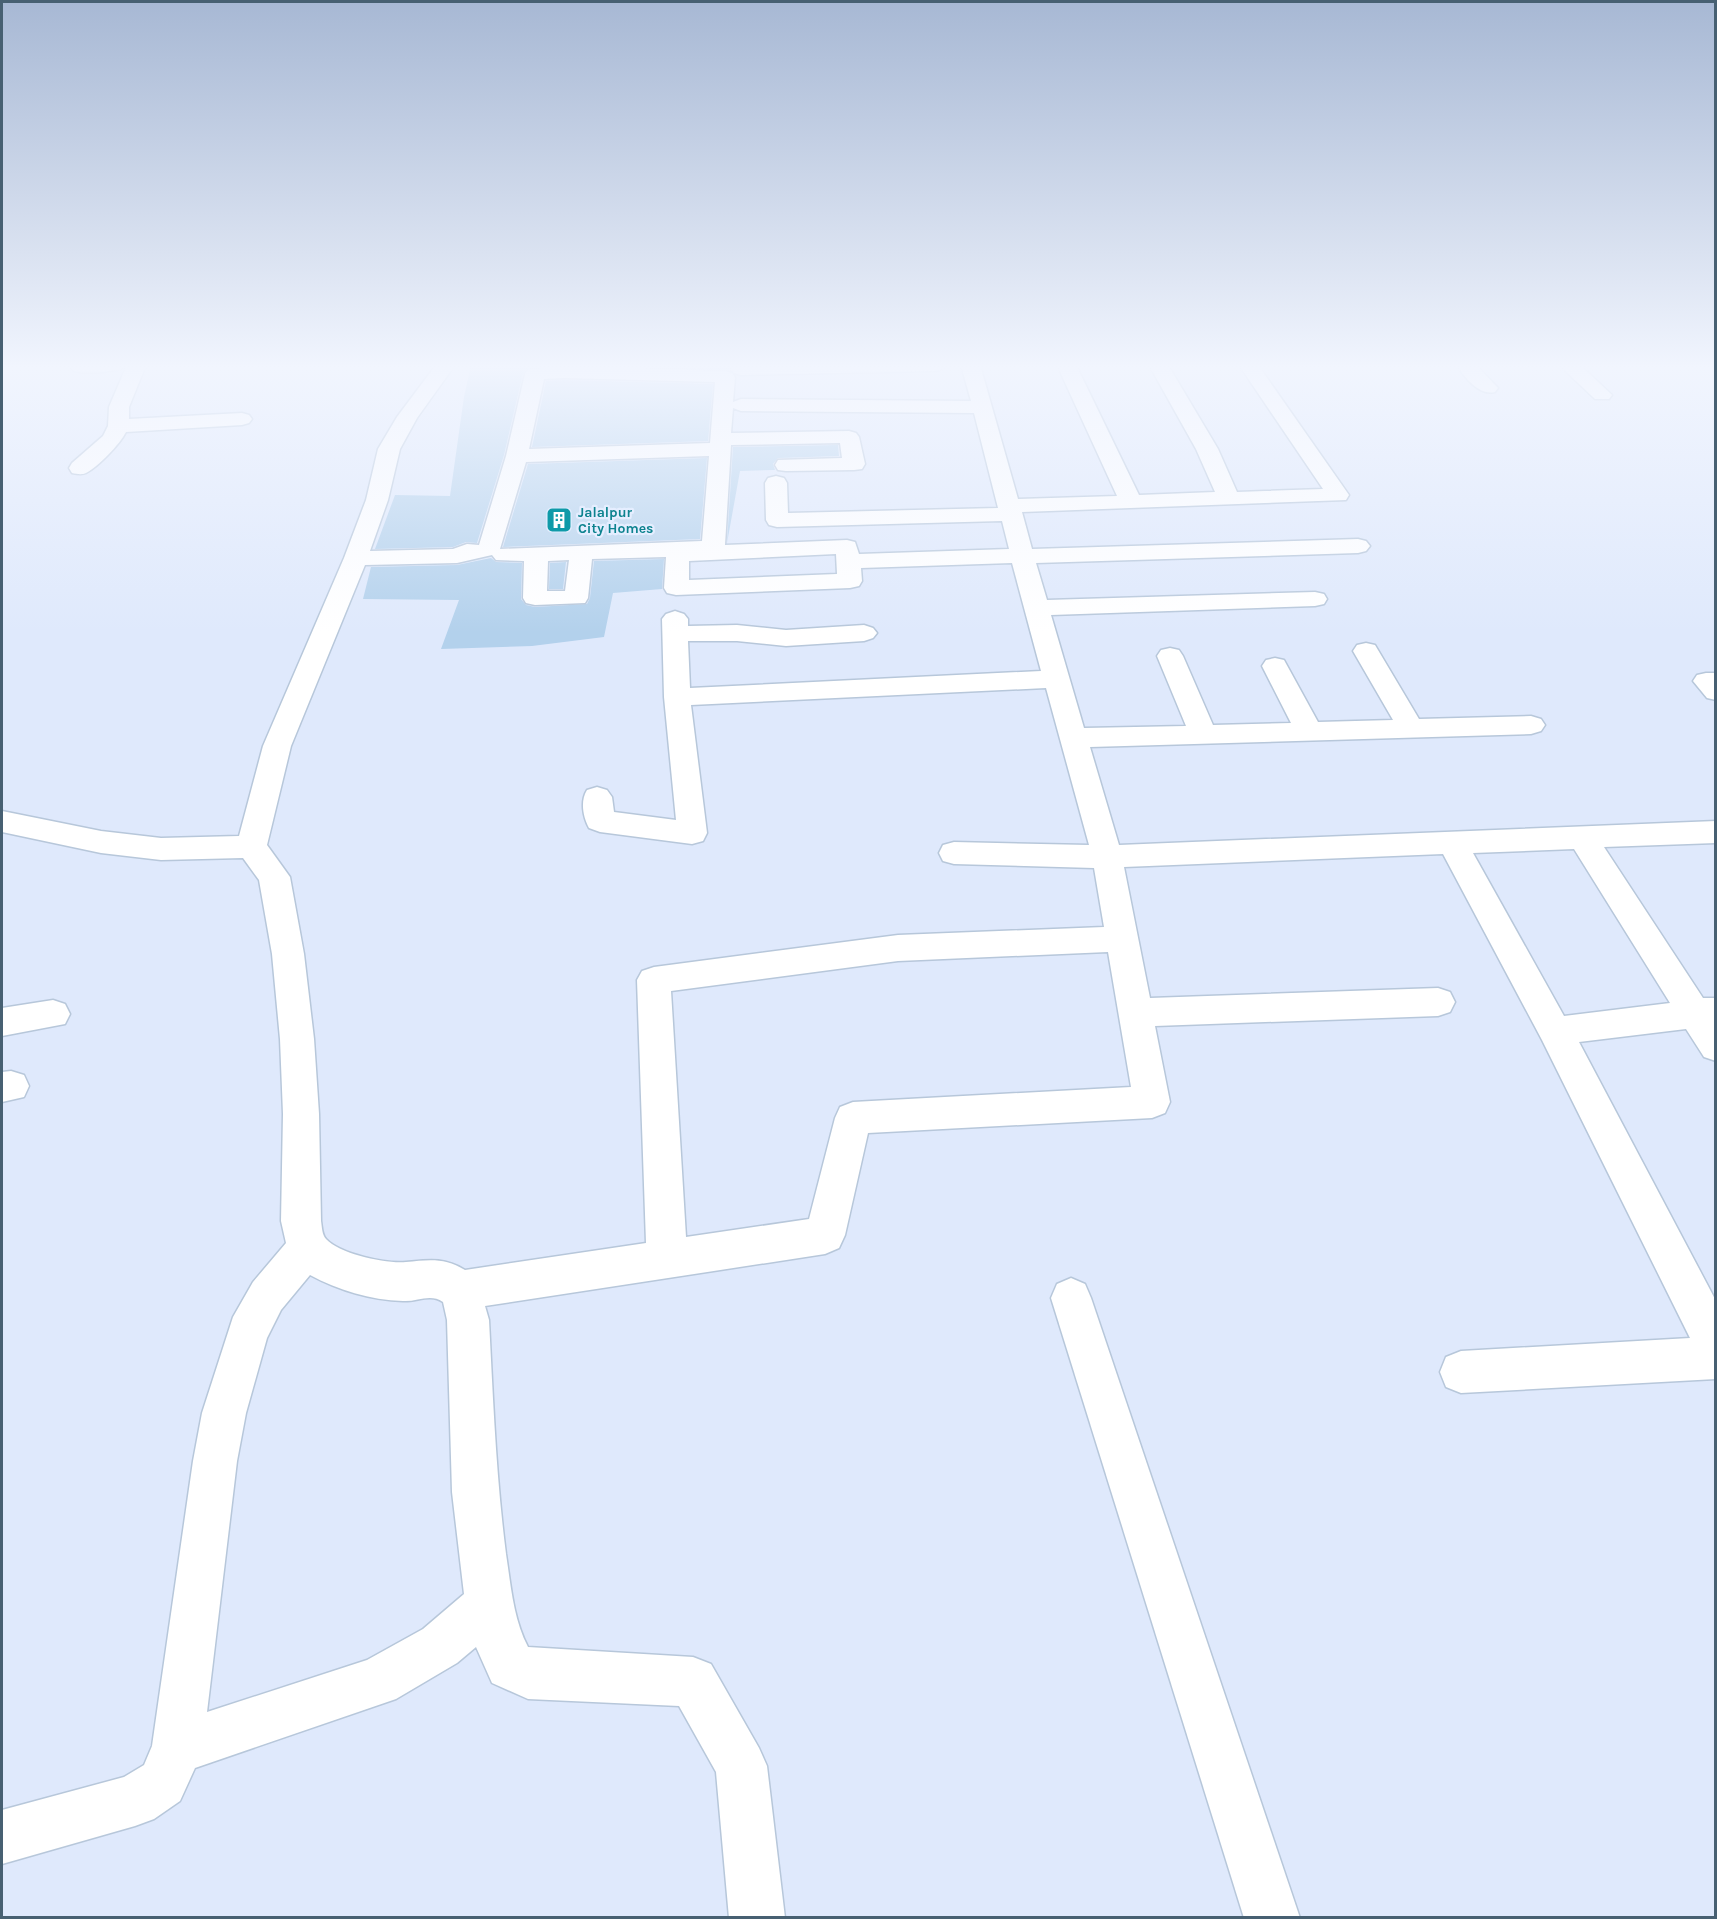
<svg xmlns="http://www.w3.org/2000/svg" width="1717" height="1919" font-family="Karla,sans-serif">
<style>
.building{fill:#b3d1ec}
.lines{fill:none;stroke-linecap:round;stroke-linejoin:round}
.minor-casing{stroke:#b7c7da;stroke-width:3}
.minor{fill:#fff;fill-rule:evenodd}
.labels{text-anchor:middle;stroke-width:4.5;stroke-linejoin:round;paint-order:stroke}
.far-culture-label{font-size:14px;font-weight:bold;fill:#0d838f;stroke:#e5eeff;text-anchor:start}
</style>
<rect width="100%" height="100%" fill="#dfe9fc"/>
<g class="building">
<path d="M471,365H556L528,368L523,373L504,455L477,543L466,542L453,547L375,549L395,495L450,496L464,397Z"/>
<path d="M646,365H733L729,370Z"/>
<path d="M564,380L713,384L708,441L532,447L546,381Z"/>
<path d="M838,445L839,456L778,458L773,464L775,470L740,471L727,543L733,447Z"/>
<path d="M707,458L700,539L503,547L528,464Z"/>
<path d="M491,558L496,562L522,563L521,599L526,605L535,607L587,604L590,598L594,561L664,559L662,589L613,593L604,637L532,646L441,649L459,600L363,599L371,567L457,565Z"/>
<path d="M566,562L563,589H549L550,563Z"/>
</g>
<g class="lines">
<g class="minor-casing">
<g id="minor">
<path d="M73,365H124L121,369C107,372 88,374 74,371L71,367Z"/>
<path d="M127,365H146L129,407V419L242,413L249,415L252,419L249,423L242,425L126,432C120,444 98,467 86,473C82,475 77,474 72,473L69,468L72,463L103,436L108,426L109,407Z"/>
<path d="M436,365H455L417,418L400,449L388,500L370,551L453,549L467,544L479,545L506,456L525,374L528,370L564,366L725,371L732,373L735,377L733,402L741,399L971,401L961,365H980L1018,499L1117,496L1057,365H1076L1139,495L1215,492L1196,449L1149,365H1168L1218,449L1237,492L1323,489L1239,365H1258L1349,495L1346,500L1022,512L1032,549L1358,539L1366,541L1370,546L1366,551L1358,553L1036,563L1047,600L1315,592L1324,594L1327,599L1324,604L1315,606L1051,615L1084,728L1186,726L1157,656L1161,650L1170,648L1179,650L1183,656L1213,725L1291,723L1262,666L1266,660L1275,658L1284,660L1318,722L1393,720L1353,651L1357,645L1366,643L1375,645L1419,719L1531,716L1541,719L1545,725L1541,731L1531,734L1090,747L1119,845L1716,821V843L1604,847L1703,998H1716V1061L1704,1057L1686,1029L1579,1042L1716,1301V1379L1461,1393L1446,1387L1440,1372L1446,1357L1461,1351L1690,1338L1542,1040L1443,854L1124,867L1150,998L1438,988L1450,992L1455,1002L1450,1012L1438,1016L1155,1026L1170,1102L1165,1113L1152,1118L868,1133L845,1235L839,1248L825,1254L485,1306L489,1320C493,1398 496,1476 506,1554C511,1586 513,1618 528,1647L693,1657L711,1664L759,1748L767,1766L785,1918H729L716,1772L679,1706L528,1699L492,1683L476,1647L457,1663L396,1699L195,1768L180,1801L154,1819L135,1826L2,1864V1810L124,1777L144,1765L152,1746L193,1461L202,1413L233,1317L253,1282L286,1243L281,1221L283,1114L280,1039L272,954L259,880L243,858L161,860L101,853L2,832V811L101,831L161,838L239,836L263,746L344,558L366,500L378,449L397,417ZM564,378L715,382L710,443L529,449L544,379ZM733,408L741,411L974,413L998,508L788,513L787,483L784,478L776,476L768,478L765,483L766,520L769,525L777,527L1002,521L1009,549L859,554L855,542L847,540L725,545L731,445L840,443L842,458L778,460L775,465L778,470L786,471L854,470L862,469L865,464L859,437L856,433L849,431L731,433ZM709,456L702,541L500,549L526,462ZM836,554L837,574L689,580V561ZM492,555L496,560L524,561L523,598L526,603L535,605L585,603L588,598L592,559L666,557L664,588L667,593L676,595L850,588L859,586L862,581L861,568L1012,563L1041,671L690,688L688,641H737L786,646L864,641L873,638L877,633L873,628L864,625L786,630L737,625L688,626V619L684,614L675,611L666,614L662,619L664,697L676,820L614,812L612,797L607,790L597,787L587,790C580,801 583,817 589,828L600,832L692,844L703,841L707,833L691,705L1046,688L1089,845L954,842L943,845L939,853L943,861L954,864L1094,868L1104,927L898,935L654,967L642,971L637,980L646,1243L465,1270C444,1257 428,1260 406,1262C386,1264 340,1254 326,1239C322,1235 322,1227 321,1221L319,1114L314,1039L304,954L290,877L267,845L291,746L365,565L457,563ZM569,560L565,591H547L548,561ZM1574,849L1670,1003L1564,1016L1473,853ZM1108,952L1131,1087L853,1102L840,1107L835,1118L809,1219L686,1237L671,991L898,961ZM310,1275C338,1290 370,1300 403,1301C417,1302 430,1293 443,1302L447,1320L452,1492L464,1594L423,1629L367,1660L207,1712L237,1461L246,1413L267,1338L281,1310Z"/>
<path d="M736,365H945L942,369L935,371L741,375L734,373L731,369Z"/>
<path d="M1457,365H1476L1498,388L1495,392C1479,396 1464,377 1457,365Z"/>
<path d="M1559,365H1580L1612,395L1609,399H1595Z"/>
<path d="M1706,673H1716V700L1707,698L1693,681L1697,675Z"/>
<path d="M53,1000L65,1004L70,1014L65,1024L2,1036V1008Z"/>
<path d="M11,1071L24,1075L29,1086L24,1097L2,1102V1072Z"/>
<path d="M1071,1278L1085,1284L1091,1298L1300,1918H1244L1051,1298L1057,1284Z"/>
</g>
</g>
<use href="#minor" class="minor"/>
</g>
<linearGradient id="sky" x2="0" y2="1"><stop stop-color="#a7b8d4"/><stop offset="0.58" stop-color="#f1f5fe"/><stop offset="1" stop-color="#f1f5fe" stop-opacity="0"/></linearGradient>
<rect width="1717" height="633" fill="url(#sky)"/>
<defs>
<g id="building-square" transform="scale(1.35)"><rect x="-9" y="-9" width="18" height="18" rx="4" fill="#0f9aa8" stroke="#e5eeff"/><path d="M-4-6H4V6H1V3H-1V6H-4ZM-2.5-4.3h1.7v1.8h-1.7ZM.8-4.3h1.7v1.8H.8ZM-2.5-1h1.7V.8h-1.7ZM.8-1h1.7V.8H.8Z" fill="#fff"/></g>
</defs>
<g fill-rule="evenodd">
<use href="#building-square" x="559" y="520"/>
</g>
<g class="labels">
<g class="far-culture-label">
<text x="578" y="517">Jalalpur<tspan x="578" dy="16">City Homes</tspan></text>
</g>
</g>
<rect width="1717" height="1919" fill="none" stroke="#476072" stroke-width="6"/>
</svg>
